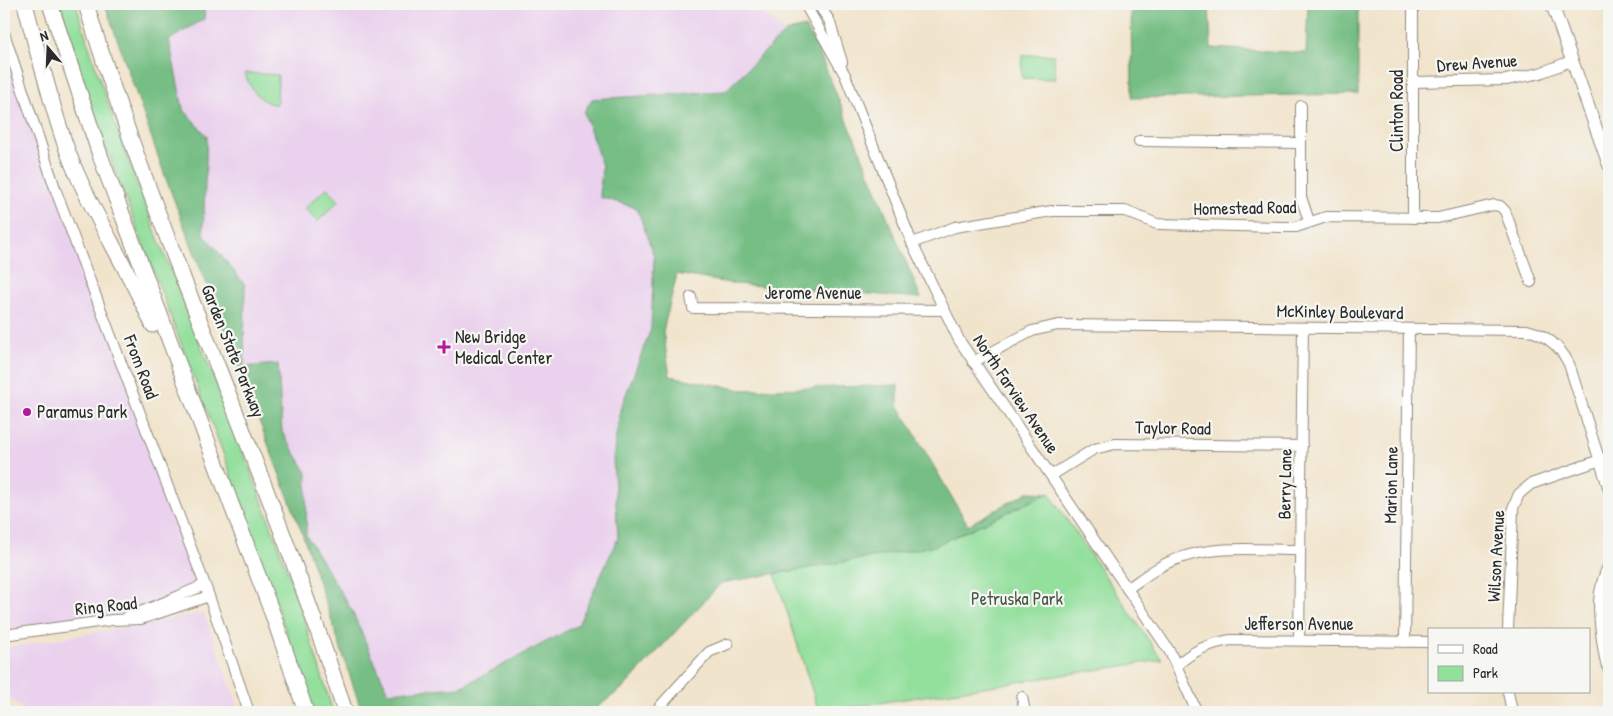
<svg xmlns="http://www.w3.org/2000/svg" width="1613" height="716" font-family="'Patrick Hand',sans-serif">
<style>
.built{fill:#ead1ed}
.green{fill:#93df9c;stroke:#5f8564}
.forest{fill:#76be84;stroke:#507458}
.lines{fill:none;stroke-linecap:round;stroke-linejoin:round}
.minor-casing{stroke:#8e887c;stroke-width:12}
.major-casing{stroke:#8e887c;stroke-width:14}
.highway-casing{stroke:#8e887c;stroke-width:17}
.minor{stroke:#fff;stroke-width:10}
.major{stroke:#fff;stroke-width:12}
.highway{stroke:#fff;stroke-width:15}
.poi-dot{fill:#b5179e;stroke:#f6f6f2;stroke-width:2}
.labels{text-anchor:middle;stroke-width:4.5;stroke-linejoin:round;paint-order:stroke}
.street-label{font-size:18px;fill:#2b2b2b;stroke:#f6f6f2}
.poi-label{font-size:18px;fill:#2b2b2b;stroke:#f6f6f2;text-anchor:start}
.park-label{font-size:18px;fill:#455847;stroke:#f6f6f2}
</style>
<rect width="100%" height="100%" fill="#f6f6f2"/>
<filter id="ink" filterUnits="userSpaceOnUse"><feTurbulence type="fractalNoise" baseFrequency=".02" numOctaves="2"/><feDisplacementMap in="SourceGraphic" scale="10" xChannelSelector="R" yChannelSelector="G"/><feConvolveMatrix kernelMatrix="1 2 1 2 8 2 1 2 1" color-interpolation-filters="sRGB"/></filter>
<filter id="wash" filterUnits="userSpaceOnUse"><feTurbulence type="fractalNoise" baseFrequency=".0096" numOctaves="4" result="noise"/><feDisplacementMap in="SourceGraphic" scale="20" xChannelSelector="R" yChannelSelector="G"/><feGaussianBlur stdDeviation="1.12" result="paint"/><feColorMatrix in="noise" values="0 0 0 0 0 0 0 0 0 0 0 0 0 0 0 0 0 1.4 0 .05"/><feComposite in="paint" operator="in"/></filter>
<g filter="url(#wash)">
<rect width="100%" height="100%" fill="#f1e4cc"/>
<g class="built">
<path d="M205,4H752L785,32L725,91L592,99L584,112L602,166L600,197L637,208L654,256L651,329L620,410L613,457L618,538L578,626L461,687L388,692L351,609L306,535L307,473L282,432L278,364L243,367L245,285L203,233L207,136L183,109L169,40L204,19Z"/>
<path d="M4,33L30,114L205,585L112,620L4,635Z"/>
<path d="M204,613L240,712H26L4,694V648Z"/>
</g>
<g class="green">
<path d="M60,4H76C129,185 209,356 274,533C295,592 315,652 333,712H314L228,466L94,116Z"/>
<path d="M1022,55H1054L1055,79L1022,78Z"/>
<path d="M245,73L278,75L277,104C262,106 248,86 245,73Z"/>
<path d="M327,188L339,201L317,222L305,208Z"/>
<path d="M1049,493L1162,660L819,712L775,574L934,546Z"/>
</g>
<g class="forest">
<path d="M105,4H205L204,19L169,40L183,109L207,136L203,233L245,285L244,367L278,364L282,432L307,473L306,535L351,609L388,692L461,687L578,625L618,538L613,457L620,410L651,329L654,256L637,208L600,197L602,166L584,112L592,99L725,91L785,32L805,27L816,45L921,298L735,284L677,274L663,331L670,376L742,390L898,385V405L968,525L1028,492L1049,493L934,546L721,583L624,687L591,712H362L303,535L166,179Z"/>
<path d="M1131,4H1209L1211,48L1306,53L1308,4H1358V94L1132,98Z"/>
</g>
</g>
<g filter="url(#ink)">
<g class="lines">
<g class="minor-casing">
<g id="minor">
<path d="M805,4L845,75L912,243L959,340L1170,652L1197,712"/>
<path d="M818,4L829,20L842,62"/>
<path d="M4,33L56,191L205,585L249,712"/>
<path d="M1413,82L1506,80L1540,73L1571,61"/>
<path d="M1301,106V197L1309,221"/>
<path d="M1139,141L1300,143"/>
<path d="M1413,218V4"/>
<path d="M912,243L955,227L1052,211H1125L1157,224L1281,227H1296L1326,217L1438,218L1494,205L1500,206L1505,211L1531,282"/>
<path d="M691,297L693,308L944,310"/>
<path d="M973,362L1032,331L1058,325L1527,330C1547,335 1560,346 1569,364L1609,490"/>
<path d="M1052,475L1094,449L1115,444L1302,446"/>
<path d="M1609,564C1596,591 1598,611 1602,640C1604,651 1604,661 1609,670"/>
<path d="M1127,589C1143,578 1159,565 1177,559C1216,544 1260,550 1300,550"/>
<path d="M128,616C155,608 179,595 205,585"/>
<path d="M1508,630L1513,508L1519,494L1531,484L1609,457"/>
<path d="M4,635L112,620L141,619L209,596"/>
<path d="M1299,640L1303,328"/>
<path d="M1405,642L1409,329"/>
<path d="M1176,666C1192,651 1209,643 1231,640L1429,642"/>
<path d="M1508,692L1512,712"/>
<path d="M1022,697L1025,712"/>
<path d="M655,712L709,652L728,644"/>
</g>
</g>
<g class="major-casing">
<path id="major" d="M1552,4L1609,165"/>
</g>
<g class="highway-casing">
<g id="highway">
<path d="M25,4L39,57"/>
<path d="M50,4L101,158L274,618L306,712"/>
<path d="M86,4C159,245 269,472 345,712"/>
<path d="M41,63C51,98 59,132 73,165C96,220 129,270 153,325"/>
</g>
</g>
<use href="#minor" class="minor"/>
<use href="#major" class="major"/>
<use href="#highway" class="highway"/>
</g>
</g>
<g class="poi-dot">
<path d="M441.5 339.5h5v5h5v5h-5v5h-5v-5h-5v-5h5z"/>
<circle cx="27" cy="412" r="5"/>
</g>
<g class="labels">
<g class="street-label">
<text transform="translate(1477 63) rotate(-4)" y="6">Drew Avenue</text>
<text transform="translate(1397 111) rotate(-90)" y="6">Clinton Road</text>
<text transform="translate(1245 208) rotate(-1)" y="6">Homestead Road</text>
<text x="813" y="299">Jerome Avenue</text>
<text transform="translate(1340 312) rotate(1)" y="6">McKinley Boulevard</text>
<text transform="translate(233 351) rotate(68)" y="6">Garden State Parkway</text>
<text transform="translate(141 367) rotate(69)" y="6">From Road</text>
<text transform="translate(1016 394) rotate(56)" y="6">North Farview Avenue</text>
<text transform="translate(1173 428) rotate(1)" y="6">Taylor Road</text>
<text transform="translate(1285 484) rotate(-89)" y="6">Berry Lane</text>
<text transform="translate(1391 485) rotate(-89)" y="6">Marion Lane</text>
<text transform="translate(1496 556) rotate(-87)" y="6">Wilson Avenue</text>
<text transform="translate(106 606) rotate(-6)" y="6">Ring Road</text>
<text x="1299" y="630">Jefferson Avenue</text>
</g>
<g class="poi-label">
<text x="455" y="343">New Bridge<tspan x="455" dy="21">Medical Center</tspan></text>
<text x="37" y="418">Paramus Park</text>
</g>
<g class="park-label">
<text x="1017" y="605">Petruska Park</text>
</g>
</g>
<rect width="1613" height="716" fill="none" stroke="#f6f6f2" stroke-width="20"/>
<rect x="1428" y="628" width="162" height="65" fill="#f6f6f2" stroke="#a5a5a2"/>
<rect x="1438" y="645" width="25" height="8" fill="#ffffff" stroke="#a5a5a2"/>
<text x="1473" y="654" font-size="15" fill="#2b2b2b">Road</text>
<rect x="1438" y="666" width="25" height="15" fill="#93df9c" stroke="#a5a5a2"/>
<text x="1473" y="678" font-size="15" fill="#2b2b2b">Park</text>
<g transform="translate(48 48) rotate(341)" stroke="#f6f6f2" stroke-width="4" paint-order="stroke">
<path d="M0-4L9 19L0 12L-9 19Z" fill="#2b2b2b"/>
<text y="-8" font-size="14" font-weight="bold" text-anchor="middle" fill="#2b2b2b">N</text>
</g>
</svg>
